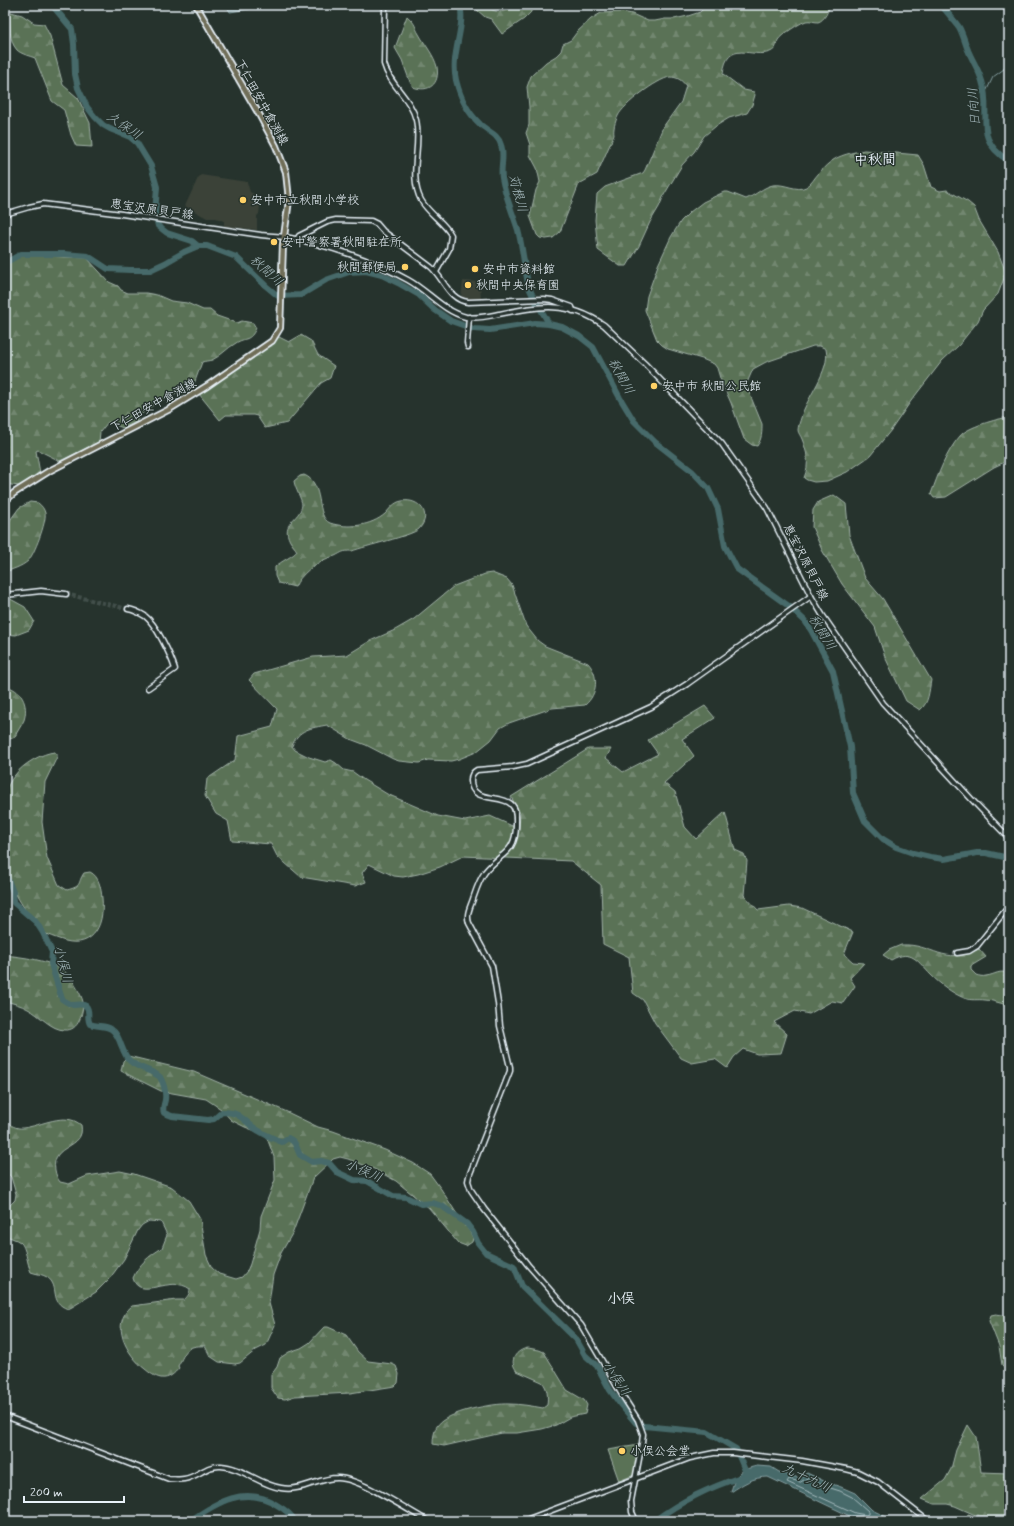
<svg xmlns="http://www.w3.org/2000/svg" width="1014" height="1526" font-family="Mynerve,'Klee One',sans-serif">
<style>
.built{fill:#3a4238}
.green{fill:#5a7256;stroke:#a1b2a7}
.forest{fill:url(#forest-firs);stroke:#a1b2a7}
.water{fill:#466a6a;stroke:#87a0a3}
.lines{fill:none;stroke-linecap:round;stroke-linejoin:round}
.shore{stroke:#a7bbbf;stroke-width:1}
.stream{stroke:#87a0a3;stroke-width:1}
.river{stroke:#466a6a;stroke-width:6}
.secondary-tunnel{stroke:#43504b;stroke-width:4;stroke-dasharray:4 2;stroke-linecap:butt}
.secondary-casing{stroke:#e8f1f8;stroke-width:7}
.primary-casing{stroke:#e8f1f8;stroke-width:8}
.secondary{stroke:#26332d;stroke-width:4}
.primary{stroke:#706e59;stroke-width:4.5}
.poi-dot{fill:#ffd166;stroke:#26332d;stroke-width:1.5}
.labels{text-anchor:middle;stroke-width:3;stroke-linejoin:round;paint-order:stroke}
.street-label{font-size:12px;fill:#e8f1f8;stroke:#26332d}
.poi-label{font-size:12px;fill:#e8f1f8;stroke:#26332d;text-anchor:start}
.water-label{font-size:13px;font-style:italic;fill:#a7bbbf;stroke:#26332d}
.quarter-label{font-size:14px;font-weight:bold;fill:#e8f1f8;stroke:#26332d}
</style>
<defs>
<pattern id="forest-firs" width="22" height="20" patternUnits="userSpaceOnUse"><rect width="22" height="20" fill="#5a7256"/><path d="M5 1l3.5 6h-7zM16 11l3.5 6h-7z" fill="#72876f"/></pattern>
</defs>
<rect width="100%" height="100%" fill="#26332d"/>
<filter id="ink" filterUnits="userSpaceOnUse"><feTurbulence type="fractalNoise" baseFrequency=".025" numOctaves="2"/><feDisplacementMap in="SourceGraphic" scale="8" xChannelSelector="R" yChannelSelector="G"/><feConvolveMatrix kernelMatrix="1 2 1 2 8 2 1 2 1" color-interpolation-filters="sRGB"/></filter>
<g filter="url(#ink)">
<g class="built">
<path d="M201,175L247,182L250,192L261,198L259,214L257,216V230L224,226V221L216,218H207L185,206L198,178Z"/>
<path d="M463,281L480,282L481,300L467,301L461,299Z"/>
</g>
<g class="green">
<path d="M639,1445L634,1475L619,1481L608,1450Z"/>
<path d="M968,1514L986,1521H966Z"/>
</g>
<g class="forest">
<path d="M511,5H531V12L524,19L502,34L491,19L485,17L477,10L484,6C493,10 503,17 511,5Z"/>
<path d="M707,5H830C828,11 825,20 818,22C814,22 810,20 806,21C800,23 793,28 787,32C784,34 780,37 778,40C776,45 777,49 770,52C752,59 727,38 723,74L744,90L754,92L755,95L752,105L747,113L729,118L716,126L704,136L694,152L682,165L664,195L659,207L650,222L639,246L627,266H620L598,250L595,220L597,194L605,187L643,173L645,170L663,127L681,102L686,86C682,80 677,77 670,77C657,79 623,105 618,116C615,122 613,129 614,135L597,174L579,184L560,232L553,238L546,239L540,238L537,235L530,216L536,190L540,182L537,168L530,155V145L526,133L529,125V107L527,87L531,76L546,62L556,56L561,51L563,44L571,40L577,32L591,19L601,13L622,12L632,14L648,21H655L665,19H674L688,16L700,12Z"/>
<path d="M11,12L22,15L34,23L44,24L50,36L63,85L78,98L90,123L92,147L76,146L71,135L64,110L52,101L35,58C30,56 21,54 17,50C8,40 11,26 9,14Z"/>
<path d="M407,16C417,25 414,26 419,34C425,45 434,55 437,67C440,84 429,93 413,87L410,82L402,60L395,48Z"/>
<path d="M864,150L918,155L924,165L931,187L940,191L947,190L968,202L974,207L979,220L998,252L1006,273L998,294L983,310L978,321L959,345L942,361L911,401L891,430L870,456L847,472L827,481L814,482L807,480L804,478C810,463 807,452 802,439C801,436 798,433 798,430C798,427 800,421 801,418C806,398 831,370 826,349L820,346H813L766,362L753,369L746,385L762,424C762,432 762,439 757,446L752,445L744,439L731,403L720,378L717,368L714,364L702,359L668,349L662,345L657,340L645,310L647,296L658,265L671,237L681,221L690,212L703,202L724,192H728L746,199C756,195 763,187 773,185C785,183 796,192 806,187C812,184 814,178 819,173C834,156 842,155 864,150Z"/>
<path d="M23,255L87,258L109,282L118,286L121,290L128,293H146L157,295L171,301L187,303L203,310H210L217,316L237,323L242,321L253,323L256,328C250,342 245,337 236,343C227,348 221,356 212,360C208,361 205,361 202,362L194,384L185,386L176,393L153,405L140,415L136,422L123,428L108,422L100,432L99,442L60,461L38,450L36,451L40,473L19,486L5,484V267L14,259Z"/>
<path d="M301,335L311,341L318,355L334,366L330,378L321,383L287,423L265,428L257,416L253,415H226L220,420L199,394L279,337L289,342Z"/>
<path d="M1009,417V460L994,467L946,497L934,498L931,494C938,475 946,452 960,436C967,427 997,419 1009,417Z"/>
<path d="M304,475C325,483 315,517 330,523C348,529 371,526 385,514C390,509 394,502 402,501C419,498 433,514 419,529C411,536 365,546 352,551C342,551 343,552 335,556C333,557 330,557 328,558C315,563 300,575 295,587L278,583L275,576V567C281,561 294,556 297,551C295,547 292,545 290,541C280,522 300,520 302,505C302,499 295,489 294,481L300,476Z"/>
<path d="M834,495L846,504L849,535L865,578L883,599L931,680C929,691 929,703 920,710L906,701L885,657L875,627L842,584L822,550L812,527L813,510L818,502Z"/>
<path d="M30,502L38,503C42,506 44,509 45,513C47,521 34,555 28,561C21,567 13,569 5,572V527L19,508Z"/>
<path d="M492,573L507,579L512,585L526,626L538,641L545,646L588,663C599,675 598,694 585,705L552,708L509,723L500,728L491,740L476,752L459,759L451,761L428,760L419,763L399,761L393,759L366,745L350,739L327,725C311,728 298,729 292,746L295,750L309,757L325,762L331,760L336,763L344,770L353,772L364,780L387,794L438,816L465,821L490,816L519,829L520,813L511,797L588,749H611L606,758L623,772L658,754L648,740L705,706L715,718L682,739L694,756L664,783L675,792L685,827L696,839L725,812L735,850L744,854L747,861L744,895L758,910L789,906L802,908L853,932L844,954L853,962L864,963L850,978L855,986L843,1003L832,1001L809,1014L795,1011L774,1022L787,1034L781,1053L757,1054L743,1049L734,1057L727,1068L715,1059L692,1063L681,1058L655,1023L643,1000L633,993L629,957L603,944L601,885L571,861L463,856L440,867L418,874L403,877L394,876L369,864L362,873L366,882L355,886L301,877L277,856L271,844L232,841L228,821L216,814L205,796L207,779L235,760L238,736L272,727L277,709L249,680L254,674L313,657L347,655L370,641L395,630L414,619L454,586L485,574Z"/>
<path d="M5,596L25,607L34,621L29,630L16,635L5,634Z"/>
<path d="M5,686C21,689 29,704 24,720C22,725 17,731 15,737L5,741Z"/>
<path d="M55,752L57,754V757L45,782L42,822L47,858L59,885L67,890C83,886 77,883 84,873L90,872C99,876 101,888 102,898C105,928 91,951 59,939C54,937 49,936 45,933C35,926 18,900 13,888C0,862 5,823 5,794C7,788 10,780 15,775C23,764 42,753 55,752Z"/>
<path d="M901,945C933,943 943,967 979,949L986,957L971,966V970L976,975C979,976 983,977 986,976C995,975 1000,969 1009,974V1005C1001,1004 993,1000 985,1000C978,999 971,1001 964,998C952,993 940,984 931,975C918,962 912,948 891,960L883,955L889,950Z"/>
<path d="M5,955C21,957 51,960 64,971C70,975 82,995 83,1002C83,1013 79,1031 65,1030C51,1030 40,1015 28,1009C21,1005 13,1003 5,1001Z"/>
<path d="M128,1056L194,1072L287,1112L318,1127L333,1131L385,1150L413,1163L430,1174L441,1189L455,1211L470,1232L473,1238L472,1242L466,1246L458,1243L429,1208L396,1181L374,1169L348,1159L340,1157L333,1159L313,1178L293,1232L281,1253L273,1275L269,1303L275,1325L266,1345L256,1350L240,1363L235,1364L219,1362L210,1356L205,1346C186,1345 186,1351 178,1366L179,1368C174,1374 169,1379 161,1378C155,1377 150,1373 145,1369C127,1355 109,1324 132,1306L176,1300H184C187,1297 190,1294 190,1289C171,1274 139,1302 133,1278C139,1264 149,1256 162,1248L167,1235L161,1222L149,1221L142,1225L138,1230L124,1259L110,1278L96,1292L72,1307L68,1309C48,1302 61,1287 47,1277C42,1274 36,1274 31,1272C27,1264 26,1246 20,1242C16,1239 10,1238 5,1235V1215L10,1205L15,1200L16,1194L11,1177L5,1170V1122C11,1125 16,1129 23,1128C41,1126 65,1111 81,1125C86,1150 50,1143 55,1170C56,1175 57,1178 60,1182L69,1184L87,1176L120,1171L134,1174L172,1187L189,1201L200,1219L206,1255L212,1268L219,1274L236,1279L242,1277L247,1271L250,1264L260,1229L261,1216L275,1180L274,1157L267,1138L263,1134L245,1127L231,1120L221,1109L206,1099L161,1091L121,1071L123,1061Z"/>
<path d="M996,1314L1009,1316V1372L1002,1365L999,1346L989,1321L991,1315Z"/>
<path d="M324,1327H328L346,1335L358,1352L368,1361L392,1364L396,1366L399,1374L398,1383L395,1386L350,1393L295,1396L285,1399L278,1398L271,1388V1375L277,1367L280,1358L289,1352L301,1348L309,1343Z"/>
<path d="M528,1348L539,1350L544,1352L567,1390L584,1400L587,1405L585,1414L570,1417L556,1425L542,1429L517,1433H502L444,1446L433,1444C433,1438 434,1431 437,1426C446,1412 493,1403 509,1404C520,1404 532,1406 543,1408L547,1405C548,1397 548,1388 542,1382L517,1371C508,1361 516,1350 528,1348Z"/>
<path d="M968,1425L976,1437L981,1472L1009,1473V1521H999L973,1514L955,1506L947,1504H934L922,1499L945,1480L951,1469L956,1450Z"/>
</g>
<g class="water">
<path d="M226,5H257L249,9L230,12Z"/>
<path d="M757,1466L771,1467L779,1472L799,1478L807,1473L826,1482L841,1487L855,1493L872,1510L895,1521H872L854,1518L768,1477C753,1477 743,1484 731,1492C735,1475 739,1470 757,1466Z"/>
</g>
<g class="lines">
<path class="shore" d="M808,1478L824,1486L840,1491L852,1497L868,1511V1514L866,1515L855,1513L787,1482L789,1479L800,1482Z"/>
<g class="stream">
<path d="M1009,31V36"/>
<path d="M985,94L993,77L1004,69L1009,58"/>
</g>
<g class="river">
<path d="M52,5L72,29L74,44L75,74L78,88L87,107L95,117L103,125L110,129L130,137L137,143L151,166L157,187L155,213L158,226L167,233L192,241L198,246"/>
<path d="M460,5C466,27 450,54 456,80C460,97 467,112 480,124C487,131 498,134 501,145C505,155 500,167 502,178C505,196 513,213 518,230C523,249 524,268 529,287C533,299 543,312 549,324"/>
<path d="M941,5C947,12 953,19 959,27C963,34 965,43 968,50C972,60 979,70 982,81C993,114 971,138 1009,161"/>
<path d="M5,263L21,254H64L88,256L108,269L130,270H150L165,263L184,252L198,246H207L236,257L266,286L278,296L301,295L326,280L349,272L366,271L382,275L398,283L419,295L435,310L451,321L474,329L490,330L535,323L549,324L562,327L579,336L593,347L620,398L634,421L655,442L692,471L708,488L718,509L725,546L737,569L790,607L805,621L812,632L833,671L850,747L853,793L865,821L883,839L896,847L913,853L930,857L944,859L977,853H986L1009,858"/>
<path d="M5,872L13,892L14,903L36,922L43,933L52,952L51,964L62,999C65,1001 69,1004 73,1005C77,1005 82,1003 86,1006C91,1011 86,1018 90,1024C97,1027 105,1025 111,1029C121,1035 121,1053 130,1061C139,1069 152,1070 160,1077C164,1084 166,1092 165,1100C164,1105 162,1108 164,1113L172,1116L208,1120L214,1119L222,1112C240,1112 241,1118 253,1127C261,1133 272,1138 282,1142L288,1138C297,1142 296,1148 300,1155L312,1162L321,1161L329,1163L337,1172L354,1180L367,1181L393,1196L406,1197L421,1204L433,1203L442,1206L467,1224L473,1232L478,1243L486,1253L514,1266L522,1286L576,1339L585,1355L597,1366L610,1390L620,1404L636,1423L644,1426L707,1432L736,1449L747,1475"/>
<path d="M190,1521C217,1502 245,1485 277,1505C284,1509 291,1514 295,1521"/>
<path d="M654,1521C683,1500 708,1488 741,1477"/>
</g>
<path class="secondary-tunnel" d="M66,594L128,609"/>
<g class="secondary-casing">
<g id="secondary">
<path d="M385,5L384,64C390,86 411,98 416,120C422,146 408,175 421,200C428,213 445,223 451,235L449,249L436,272"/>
<path d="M5,214L29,207L43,204L122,214L261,235C269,236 277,236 285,237C326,244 372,260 408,280C428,291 443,311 466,317C477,319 489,316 499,314C539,306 568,300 604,325L645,364L722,444L767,508L811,596L823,616L883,703L976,804L1009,838"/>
<path d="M297,240L299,236L327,222L336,220L371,221L377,224L383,231L431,267C444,279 449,300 468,302L544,299L552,300L572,307L573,311"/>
<path d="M468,347L467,343L469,317"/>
<path d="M5,595L41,591L66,594"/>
<path d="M128,609C134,610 140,613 145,616C156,624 171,656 175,669L148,688"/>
<path d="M957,953L969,951L977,946L1009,906"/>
<path d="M5,1416L169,1479C174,1479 179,1480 184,1479C198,1477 206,1465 221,1466C242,1467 260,1485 281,1488C301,1492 318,1478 337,1478C358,1477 408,1510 428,1521"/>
<path d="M523,1521L690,1458L714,1453H733L802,1461L846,1469L858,1472L878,1482L928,1521"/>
<path d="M636,1521L632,1512L631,1501L642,1443L643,1434L638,1420L622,1395L581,1325L528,1265L484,1209L471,1190L468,1181L469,1176L510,1071V1067L500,1026L498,1003L492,966L469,923C466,914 470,908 473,899C476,890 479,880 485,872C500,853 516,854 516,825C516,818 517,809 511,804C500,794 470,803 471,780C471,775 473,772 477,770L513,767L527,764L651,707L687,684L811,596"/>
</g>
</g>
<g class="primary-casing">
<path id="primary" d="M5,501L14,493L49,471L168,410L207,386L272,341L280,328L283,244L289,200L286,172L276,146L260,116L196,5"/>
</g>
<use href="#secondary" class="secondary"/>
<use href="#primary" class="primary"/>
</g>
</g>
<g class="poi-dot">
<circle cx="243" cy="200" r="4"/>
<circle cx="274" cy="242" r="4"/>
<circle cx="405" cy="267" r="4"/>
<circle cx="475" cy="269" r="4"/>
<circle cx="468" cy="285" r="4"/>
<circle cx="654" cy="386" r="4"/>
<circle cx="622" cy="1451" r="4"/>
</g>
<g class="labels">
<g class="street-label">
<text transform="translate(262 102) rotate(61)" y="4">下仁田安中倉渕線</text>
<text transform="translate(152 209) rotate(8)" y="4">恵宝沢原貝戸線</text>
<text transform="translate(153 405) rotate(-29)" y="4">下仁田安中倉渕線</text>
<text transform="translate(806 562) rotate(63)" y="4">恵宝沢原貝戸線</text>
</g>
<g class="poi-label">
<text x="251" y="204">安中市立秋間小学校</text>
<text x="282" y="246">安中警察署秋間駐在所</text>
<text x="397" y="271" text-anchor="end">秋間郵便局</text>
<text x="483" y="273">安中市資料館</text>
<text x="476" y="289">秋間中央保育園</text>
<text x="662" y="390">安中市 秋間公民館</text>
<text x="630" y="1455">小俣公会堂</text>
</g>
<g class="water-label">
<text transform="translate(973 107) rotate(-95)" y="5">日向川</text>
<text transform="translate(125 125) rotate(34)" y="5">久保川</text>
<text transform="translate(519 193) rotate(75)" y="5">苅根川</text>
<text transform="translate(267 270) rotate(42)" y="5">秋間川</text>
<text transform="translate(622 376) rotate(61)" y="5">秋間川</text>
<text transform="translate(823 632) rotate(58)" y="5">秋間川</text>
<text transform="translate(64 964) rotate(75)" y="5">小俣川</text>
<text transform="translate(364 1170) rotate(23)" y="5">小俣川</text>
<text transform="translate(617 1378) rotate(56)" y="5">小俣川</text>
<text transform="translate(807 1477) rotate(25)" y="5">九十九川</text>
</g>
<g class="quarter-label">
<text x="875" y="164">中秋間</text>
<text x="621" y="1303">小俣</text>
</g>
</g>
<rect width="1014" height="1526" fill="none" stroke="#26332d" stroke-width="20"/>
<rect x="10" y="10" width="994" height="1506" fill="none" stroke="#e8f1f8" stroke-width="1.5" filter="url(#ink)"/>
<path d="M24 1496v6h100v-6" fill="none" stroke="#e8f1f8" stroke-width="2"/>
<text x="30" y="1496" font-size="12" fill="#e8f1f8" stroke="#26332d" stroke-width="3" paint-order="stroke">200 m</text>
</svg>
